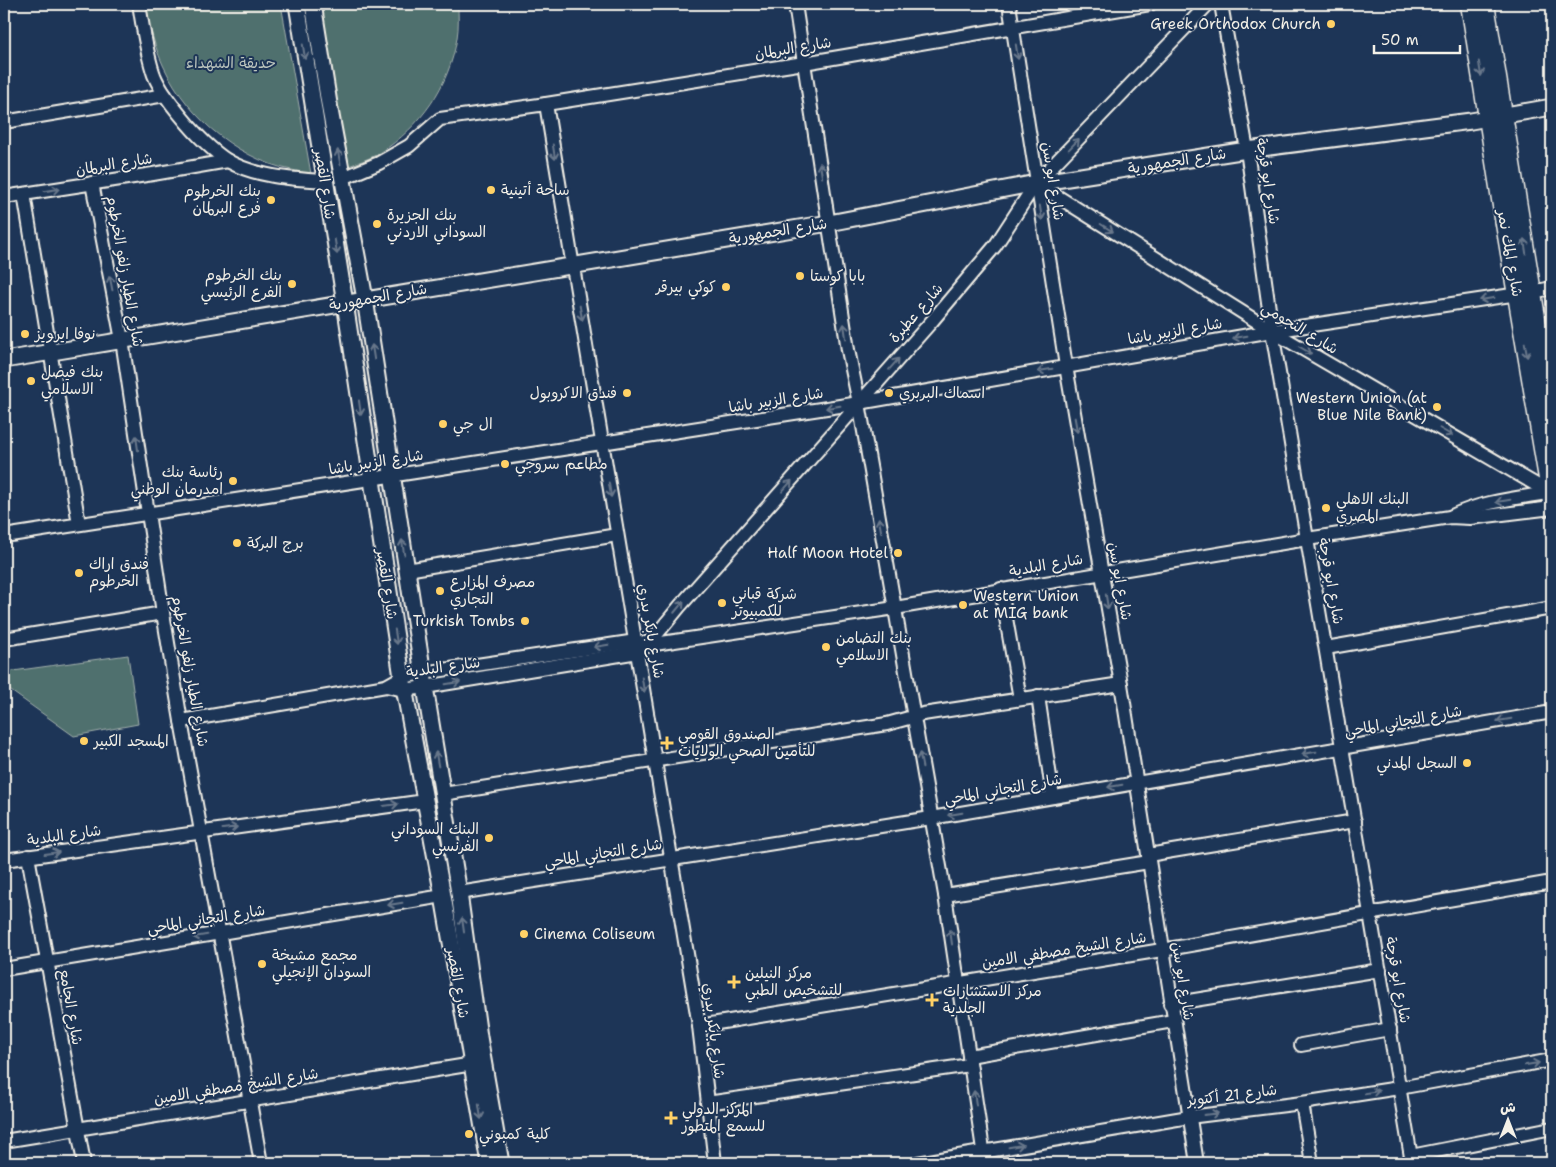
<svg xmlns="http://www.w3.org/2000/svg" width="1556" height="1167" font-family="'Shantell Sans','Playpen Sans Arabic',sans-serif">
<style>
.green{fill:#506f6e;stroke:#a2b0ab}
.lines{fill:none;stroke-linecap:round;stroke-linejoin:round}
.minor-casing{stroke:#f4f1e8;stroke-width:16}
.major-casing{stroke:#f4f1e8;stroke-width:19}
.highway-casing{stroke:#f4f1e8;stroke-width:21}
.minor{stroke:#1d3557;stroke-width:12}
.major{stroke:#1d3557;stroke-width:15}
.highway{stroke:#1d3557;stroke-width:18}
.oneway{stroke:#68778a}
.poi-dot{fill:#ffd166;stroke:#1d3557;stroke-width:2}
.labels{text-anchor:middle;stroke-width:4;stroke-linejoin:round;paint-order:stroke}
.poi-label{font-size:15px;fill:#f4f1e8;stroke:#1d3557;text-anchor:start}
.street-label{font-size:15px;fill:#f4f1e8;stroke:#1d3557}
.park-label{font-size:15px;fill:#bbc4bd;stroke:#1d3557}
</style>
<rect width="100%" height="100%" fill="#1d3557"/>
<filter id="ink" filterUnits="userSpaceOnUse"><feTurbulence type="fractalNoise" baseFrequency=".02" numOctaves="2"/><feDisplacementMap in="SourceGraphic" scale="10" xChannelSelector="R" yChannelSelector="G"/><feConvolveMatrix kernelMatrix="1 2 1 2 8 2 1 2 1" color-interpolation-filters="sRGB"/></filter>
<g filter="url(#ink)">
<g class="green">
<path d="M146,4H281L311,174C298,171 283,169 270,164C212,142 167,93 152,34C149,24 147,14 146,4Z"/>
<path d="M320,4H458C458,15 459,27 457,38C449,87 421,126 380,153C369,159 356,163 344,168Z"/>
<path d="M128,655L138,724L74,736L4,686L6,672Z"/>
</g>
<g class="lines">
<g class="minor-casing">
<g id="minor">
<path d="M139,4C143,27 146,52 154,75C160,90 171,104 181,116C194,132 211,150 228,161C256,177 293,179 325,181"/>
<path d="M795,4L848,350L859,403L945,895L985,1163"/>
<path d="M1009,4L1066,366L1121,684L1197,1163"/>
<path d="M1221,4L1247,150L1272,331L1412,1163"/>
<path d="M546,104L699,1026L715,1163"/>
<path d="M4,122L165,95"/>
<path d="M343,178L379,163L409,146L440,119L546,104L804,63L1150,4"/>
<path d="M92,183L122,340L163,613L181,721L261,1163"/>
<path d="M1036,183L1272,331L1552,494"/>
<path d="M24,194L79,524"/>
<path d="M4,197L153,174L228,161"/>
<path d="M1452,516C1483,501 1519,498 1552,492"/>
<path d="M4,536L859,403L1272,331L1532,292L1552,288"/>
<path d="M407,570L617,535"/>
<path d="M1001,589L1020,699"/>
<path d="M4,639L163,613"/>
<path d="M648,645L680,606L932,321L995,246L1036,183L1208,4"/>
<path d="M1326,648L1552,608"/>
<path d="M386,686L404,690L425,687L638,652L648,645L895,608L1307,539L1450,517L1470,518L1552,508"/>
<path d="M1038,696L1053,797"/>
<path d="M181,721L386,686L402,677L423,673L636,641L644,643"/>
<path d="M443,794L887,724L923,714L1121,684"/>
<path d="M1148,855L1355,821"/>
<path d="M28,856L84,1163"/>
<path d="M4,860L425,801"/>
<path d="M459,893L931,818L1552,712"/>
<path d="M945,895L1149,862"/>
<path d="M4,969L443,896"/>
<path d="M1170,1004L1380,970"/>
<path d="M699,1026L1162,950L1552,882"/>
<path d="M1301,1045L1390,1029"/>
<path d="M969,1056L1173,1021"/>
<path d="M707,1103L970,1065"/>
<path d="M1302,1103L1312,1163"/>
<path d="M4,1141L473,1064"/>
<path d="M1411,1156L1552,1128"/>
<path d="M917,1163L1189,1117L1302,1103L1399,1088L1552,1060"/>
</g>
</g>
<g class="major-casing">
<g id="major">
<path d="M297,4L345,303L402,677L443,896L489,1163"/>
<path d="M313,4L330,110L365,299L425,687L459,893L479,1037L501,1163"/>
<path d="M4,360L829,223L1036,183L1247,150L1471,121L1552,107"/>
</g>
</g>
<g class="highway-casing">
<g id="highway">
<path d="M1470,4L1503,212L1552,502"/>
<path d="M1485,4L1552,416"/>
</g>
</g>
<use href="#minor" class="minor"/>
<use href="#major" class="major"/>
<use href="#highway" class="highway"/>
</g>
<defs><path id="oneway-shaft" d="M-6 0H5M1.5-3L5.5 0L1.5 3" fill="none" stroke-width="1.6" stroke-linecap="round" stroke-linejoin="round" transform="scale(1.25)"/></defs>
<g class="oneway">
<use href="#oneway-shaft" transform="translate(304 52) rotate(81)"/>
<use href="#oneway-shaft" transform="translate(1017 52) rotate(81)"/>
<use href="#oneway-shaft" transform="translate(1480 69) rotate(81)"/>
<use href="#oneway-shaft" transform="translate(1074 144) rotate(-46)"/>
<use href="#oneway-shaft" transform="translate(554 152) rotate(81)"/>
<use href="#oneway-shaft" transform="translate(339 157) rotate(-101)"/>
<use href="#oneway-shaft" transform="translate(821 170) rotate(-99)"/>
<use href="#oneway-shaft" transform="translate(52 190) rotate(-9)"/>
<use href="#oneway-shaft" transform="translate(1041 213) rotate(81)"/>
<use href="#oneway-shaft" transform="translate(1107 228) rotate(32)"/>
<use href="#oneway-shaft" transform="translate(1525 246) rotate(-99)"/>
<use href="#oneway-shaft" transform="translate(336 247) rotate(81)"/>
<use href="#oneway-shaft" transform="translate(111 283) rotate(-101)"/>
<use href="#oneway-shaft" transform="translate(1487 299) rotate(171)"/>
<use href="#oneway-shaft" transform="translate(581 313) rotate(80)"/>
<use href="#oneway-shaft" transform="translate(845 331) rotate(-98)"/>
<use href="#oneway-shaft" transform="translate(1240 337) rotate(170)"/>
<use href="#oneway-shaft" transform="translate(1305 350) rotate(30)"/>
<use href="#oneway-shaft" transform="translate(1526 350) rotate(80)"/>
<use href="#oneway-shaft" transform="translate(373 352) rotate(-99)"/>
<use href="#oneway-shaft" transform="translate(894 364) rotate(-49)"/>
<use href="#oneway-shaft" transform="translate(1045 370) rotate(170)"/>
<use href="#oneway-shaft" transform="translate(833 407) rotate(171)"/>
<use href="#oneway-shaft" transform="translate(360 408) rotate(82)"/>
<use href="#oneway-shaft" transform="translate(1076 425) rotate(80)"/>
<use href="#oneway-shaft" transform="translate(1446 432) rotate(30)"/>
<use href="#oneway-shaft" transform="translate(137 443) rotate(-98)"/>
<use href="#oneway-shaft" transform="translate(787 486) rotate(-49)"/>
<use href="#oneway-shaft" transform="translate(610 490) rotate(81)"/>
<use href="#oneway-shaft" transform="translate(1503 501) rotate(170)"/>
<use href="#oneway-shaft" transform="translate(880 525) rotate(-100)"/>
<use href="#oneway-shaft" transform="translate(403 547) rotate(-99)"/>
<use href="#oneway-shaft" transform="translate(1107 602) rotate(81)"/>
<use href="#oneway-shaft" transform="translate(679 607) rotate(-50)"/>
<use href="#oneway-shaft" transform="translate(396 637) rotate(81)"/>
<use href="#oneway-shaft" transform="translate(601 646) rotate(171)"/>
<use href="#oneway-shaft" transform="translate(453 683) rotate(-9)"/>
<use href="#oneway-shaft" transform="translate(643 685) rotate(81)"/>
<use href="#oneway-shaft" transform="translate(1504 720) rotate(170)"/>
<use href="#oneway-shaft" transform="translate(1309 753) rotate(170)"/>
<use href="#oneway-shaft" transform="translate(437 759) rotate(-100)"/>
<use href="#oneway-shaft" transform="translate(921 760) rotate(-101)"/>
<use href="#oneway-shaft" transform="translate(1115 786) rotate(170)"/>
<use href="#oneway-shaft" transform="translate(391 805) rotate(-8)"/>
<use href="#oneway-shaft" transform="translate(955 814) rotate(170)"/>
<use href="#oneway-shaft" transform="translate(230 828) rotate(-7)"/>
<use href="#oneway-shaft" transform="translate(52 853) rotate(-8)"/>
<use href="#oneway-shaft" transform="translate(395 904) rotate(171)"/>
<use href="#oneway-shaft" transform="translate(463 925) rotate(-98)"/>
<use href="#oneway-shaft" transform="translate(200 936) rotate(171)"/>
<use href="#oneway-shaft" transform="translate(951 937) rotate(-98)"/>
<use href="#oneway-shaft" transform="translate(1532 1064) rotate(-10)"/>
<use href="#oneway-shaft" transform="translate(1372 1092) rotate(-9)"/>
<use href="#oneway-shaft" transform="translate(975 1098) rotate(-98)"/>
<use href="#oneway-shaft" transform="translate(480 1112) rotate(81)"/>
<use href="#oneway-shaft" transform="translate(1211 1114) rotate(-7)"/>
<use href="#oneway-shaft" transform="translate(1016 1146) rotate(-10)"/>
</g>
</g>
<g class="poi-dot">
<circle cx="1331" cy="24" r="5"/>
<circle cx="491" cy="190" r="5"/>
<circle cx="271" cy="200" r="5"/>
<circle cx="377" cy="224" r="5"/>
<circle cx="800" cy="276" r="5"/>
<circle cx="292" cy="284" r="5"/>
<circle cx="726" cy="287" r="5"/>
<circle cx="25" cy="334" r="5"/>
<circle cx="31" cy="381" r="5"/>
<circle cx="627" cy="393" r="5"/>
<circle cx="889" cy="393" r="5"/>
<circle cx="1437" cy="407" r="5"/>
<circle cx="443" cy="424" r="5"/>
<circle cx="505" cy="464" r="5"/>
<circle cx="233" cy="481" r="5"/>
<circle cx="1326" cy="508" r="5"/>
<circle cx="237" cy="543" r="5"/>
<circle cx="898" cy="553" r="5"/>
<circle cx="79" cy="573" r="5"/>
<circle cx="440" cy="591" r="5"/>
<circle cx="722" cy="603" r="5"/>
<circle cx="963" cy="605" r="5"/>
<circle cx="525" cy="621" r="5"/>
<circle cx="826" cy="647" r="5"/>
<circle cx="84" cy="741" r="5"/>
<path d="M664.5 735.5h5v5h5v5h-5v5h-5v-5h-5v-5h5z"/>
<circle cx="1467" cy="763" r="5"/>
<circle cx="489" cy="838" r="5"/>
<circle cx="524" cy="934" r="5"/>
<circle cx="262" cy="964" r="5"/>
<path d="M731.5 974.5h5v5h5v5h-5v5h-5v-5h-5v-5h5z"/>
<path d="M929.5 992.5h5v5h5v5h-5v5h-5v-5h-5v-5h5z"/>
<path d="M668.5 1110.5h5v5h5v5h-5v5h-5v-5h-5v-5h5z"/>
<circle cx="469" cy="1134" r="5"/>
</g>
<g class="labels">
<g class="poi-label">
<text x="1321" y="29" text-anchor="end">Greek Orthodox Church</text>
<text x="501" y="195">ساحة أتينية</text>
<text x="261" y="196" text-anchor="end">بنك الخرطوم<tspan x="261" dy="17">فرع البرلمان</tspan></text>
<text x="387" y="220">بنك الجزيرة<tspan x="387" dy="17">السوداني الاردني</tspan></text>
<text x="282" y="280" text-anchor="end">بنك الخرطوم<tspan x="282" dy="17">الفرع الرئيسي</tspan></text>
<text x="810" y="281">بابا كوستا</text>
<text x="716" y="292" text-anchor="end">كوكي بيرقر</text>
<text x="35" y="339">نوفا ايرويز</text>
<text x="41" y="377">بنك فيصل<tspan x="41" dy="17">الاسلامي</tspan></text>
<text x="617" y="398" text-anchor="end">فندق الاكروبول</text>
<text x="899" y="398">اسماك البربري</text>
<text x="1427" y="403" text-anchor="end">Western Union (at<tspan x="1427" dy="17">Blue Nile Bank)</tspan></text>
<text x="453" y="429">ال جي</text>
<text x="515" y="469">مطاعم سروجي</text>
<text x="223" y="477" text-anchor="end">رئاسة بنك<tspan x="223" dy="17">امدرمان الوطني</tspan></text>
<text x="1336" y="504">البنك الاهلي<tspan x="1336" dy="17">المصري</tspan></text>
<text x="247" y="548">برج البركة</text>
<text x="888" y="558" text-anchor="end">Half Moon Hotel</text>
<text x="89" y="569">فندق اراك<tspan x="89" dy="17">الخرطوم</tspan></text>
<text x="450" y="587">مصرف المزارع<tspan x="450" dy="17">التجاري</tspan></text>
<text x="732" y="599">شركة قباني<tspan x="732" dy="17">للكمبيوتر</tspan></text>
<text x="973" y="601">Western Union<tspan x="973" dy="17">at MIG bank</tspan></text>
<text x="515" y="626" text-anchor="end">Turkish Tombs</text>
<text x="836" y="643">بنك التضامن<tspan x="836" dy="17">الاسلامي</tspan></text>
<text x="678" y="739">الصندوق القومي<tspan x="678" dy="17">للتأمين الصحي الولايات</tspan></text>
<text x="94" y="746">المسجد الكبير</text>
<text x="1457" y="768" text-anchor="end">السجل المدني</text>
<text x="479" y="834" text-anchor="end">البنك السوداني<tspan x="479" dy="17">الفرنسي</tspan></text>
<text x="534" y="939">Cinema Coliseum</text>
<text x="272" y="960">مجمع مشيخة<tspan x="272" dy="17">السودان الإنجيلي</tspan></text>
<text x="745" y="978">مركز النيلين<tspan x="745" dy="17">للتشخيص الطبي</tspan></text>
<text x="943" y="996">مركز الاستشارات<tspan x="943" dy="17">الجلدية</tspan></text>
<text x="682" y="1114">المركز الدولي<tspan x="682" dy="17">للسمع المتطور</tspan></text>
<text x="479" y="1139">كلية كمبوني</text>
</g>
<g class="street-label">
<text transform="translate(793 48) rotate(-9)" y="5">شارع البرلمان</text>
<text transform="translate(1177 161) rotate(-9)" y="5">شارع الجمهورية</text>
<text transform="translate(114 164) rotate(-9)" y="5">شارع البرلمان</text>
<text transform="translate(1053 181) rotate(81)" y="5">شارع ابو سن</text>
<text transform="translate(1268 181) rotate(81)" y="5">شارع ابو قرجة</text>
<text transform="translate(325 184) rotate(81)" y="5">شارع القصر</text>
<text transform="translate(778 231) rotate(-9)" y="5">شارع الجمهورية</text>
<text transform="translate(1510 253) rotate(80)" y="5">شارع المك نمر</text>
<text transform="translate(125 271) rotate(80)" y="5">شارع الطيار زلفو الخرطوم</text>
<text transform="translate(378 297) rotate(-10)" y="5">شارع الجمهورية</text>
<text transform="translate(916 313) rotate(-49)" y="5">شارع عطبرة</text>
<text transform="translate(1300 328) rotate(31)" y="5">شارع النجومي</text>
<text transform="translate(1175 331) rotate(-10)" y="5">شارع الزبير باشا</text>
<text transform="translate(776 400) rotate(-9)" y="5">شارع الزبير باشا</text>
<text transform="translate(376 462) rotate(-9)" y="5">شارع الزبير باشا</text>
<text transform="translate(1046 565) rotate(-10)" y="5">شارع البلدية</text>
<text transform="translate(1120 581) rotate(80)" y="5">شارع ابو سن</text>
<text transform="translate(1331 581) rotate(80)" y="5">شارع ابو قرجة</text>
<text transform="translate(387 584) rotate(81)" y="5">شارع القصر</text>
<text transform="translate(651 631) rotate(80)" y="5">شارع بابكر بدري</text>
<text transform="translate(443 667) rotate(-8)" y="5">شارع البلدية</text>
<text transform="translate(190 671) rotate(80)" y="5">شارع الطيار زلفو الخرطوم</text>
<text transform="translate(1403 721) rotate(-10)" y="5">شارع التجاني الماحي</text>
<text transform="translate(1003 789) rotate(-10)" y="5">شارع التجاني الماحي</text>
<text transform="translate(64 835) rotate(-8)" y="5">شارع البلدية</text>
<text transform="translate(603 853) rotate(-9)" y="5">شارع التجاني الماحي</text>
<text transform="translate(206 919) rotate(-9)" y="5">شارع التجاني الماحي</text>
<text transform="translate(1064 950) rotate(-9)" y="5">شارع الشيخ مصطفي الامين</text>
<text transform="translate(1398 980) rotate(80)" y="5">شارع ابو قرجة</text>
<text transform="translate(1183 981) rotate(81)" y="5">شارع ابو سن</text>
<text transform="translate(458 983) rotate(80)" y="5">شارع القصر</text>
<text transform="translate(71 1007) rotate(80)" y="5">شارع الجامع</text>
<text transform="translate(714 1031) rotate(83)" y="5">شارع بابكر بدري</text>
<text transform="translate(236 1086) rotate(-9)" y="5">شارع الشيخ مصطفي الامين</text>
<text transform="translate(1232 1095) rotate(-7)" y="5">شارع 21 أكتوبر</text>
</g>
<g class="park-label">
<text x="231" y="68">حديقة الشهداء</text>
</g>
</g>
<rect width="1556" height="1167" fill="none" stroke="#1d3557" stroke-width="20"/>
<rect x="10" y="10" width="1536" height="1147" fill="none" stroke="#f4f1e8" stroke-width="2" filter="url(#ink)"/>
<g transform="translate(1508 1120)" stroke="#1d3557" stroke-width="4" paint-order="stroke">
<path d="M0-4L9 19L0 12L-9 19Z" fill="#f4f1e8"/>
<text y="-8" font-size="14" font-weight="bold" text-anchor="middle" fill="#f4f1e8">ش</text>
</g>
<path d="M1374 45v8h86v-8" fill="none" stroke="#f4f1e8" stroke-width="2.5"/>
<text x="1381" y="45" font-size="15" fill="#f4f1e8" stroke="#1d3557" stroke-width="4" paint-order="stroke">50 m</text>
</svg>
